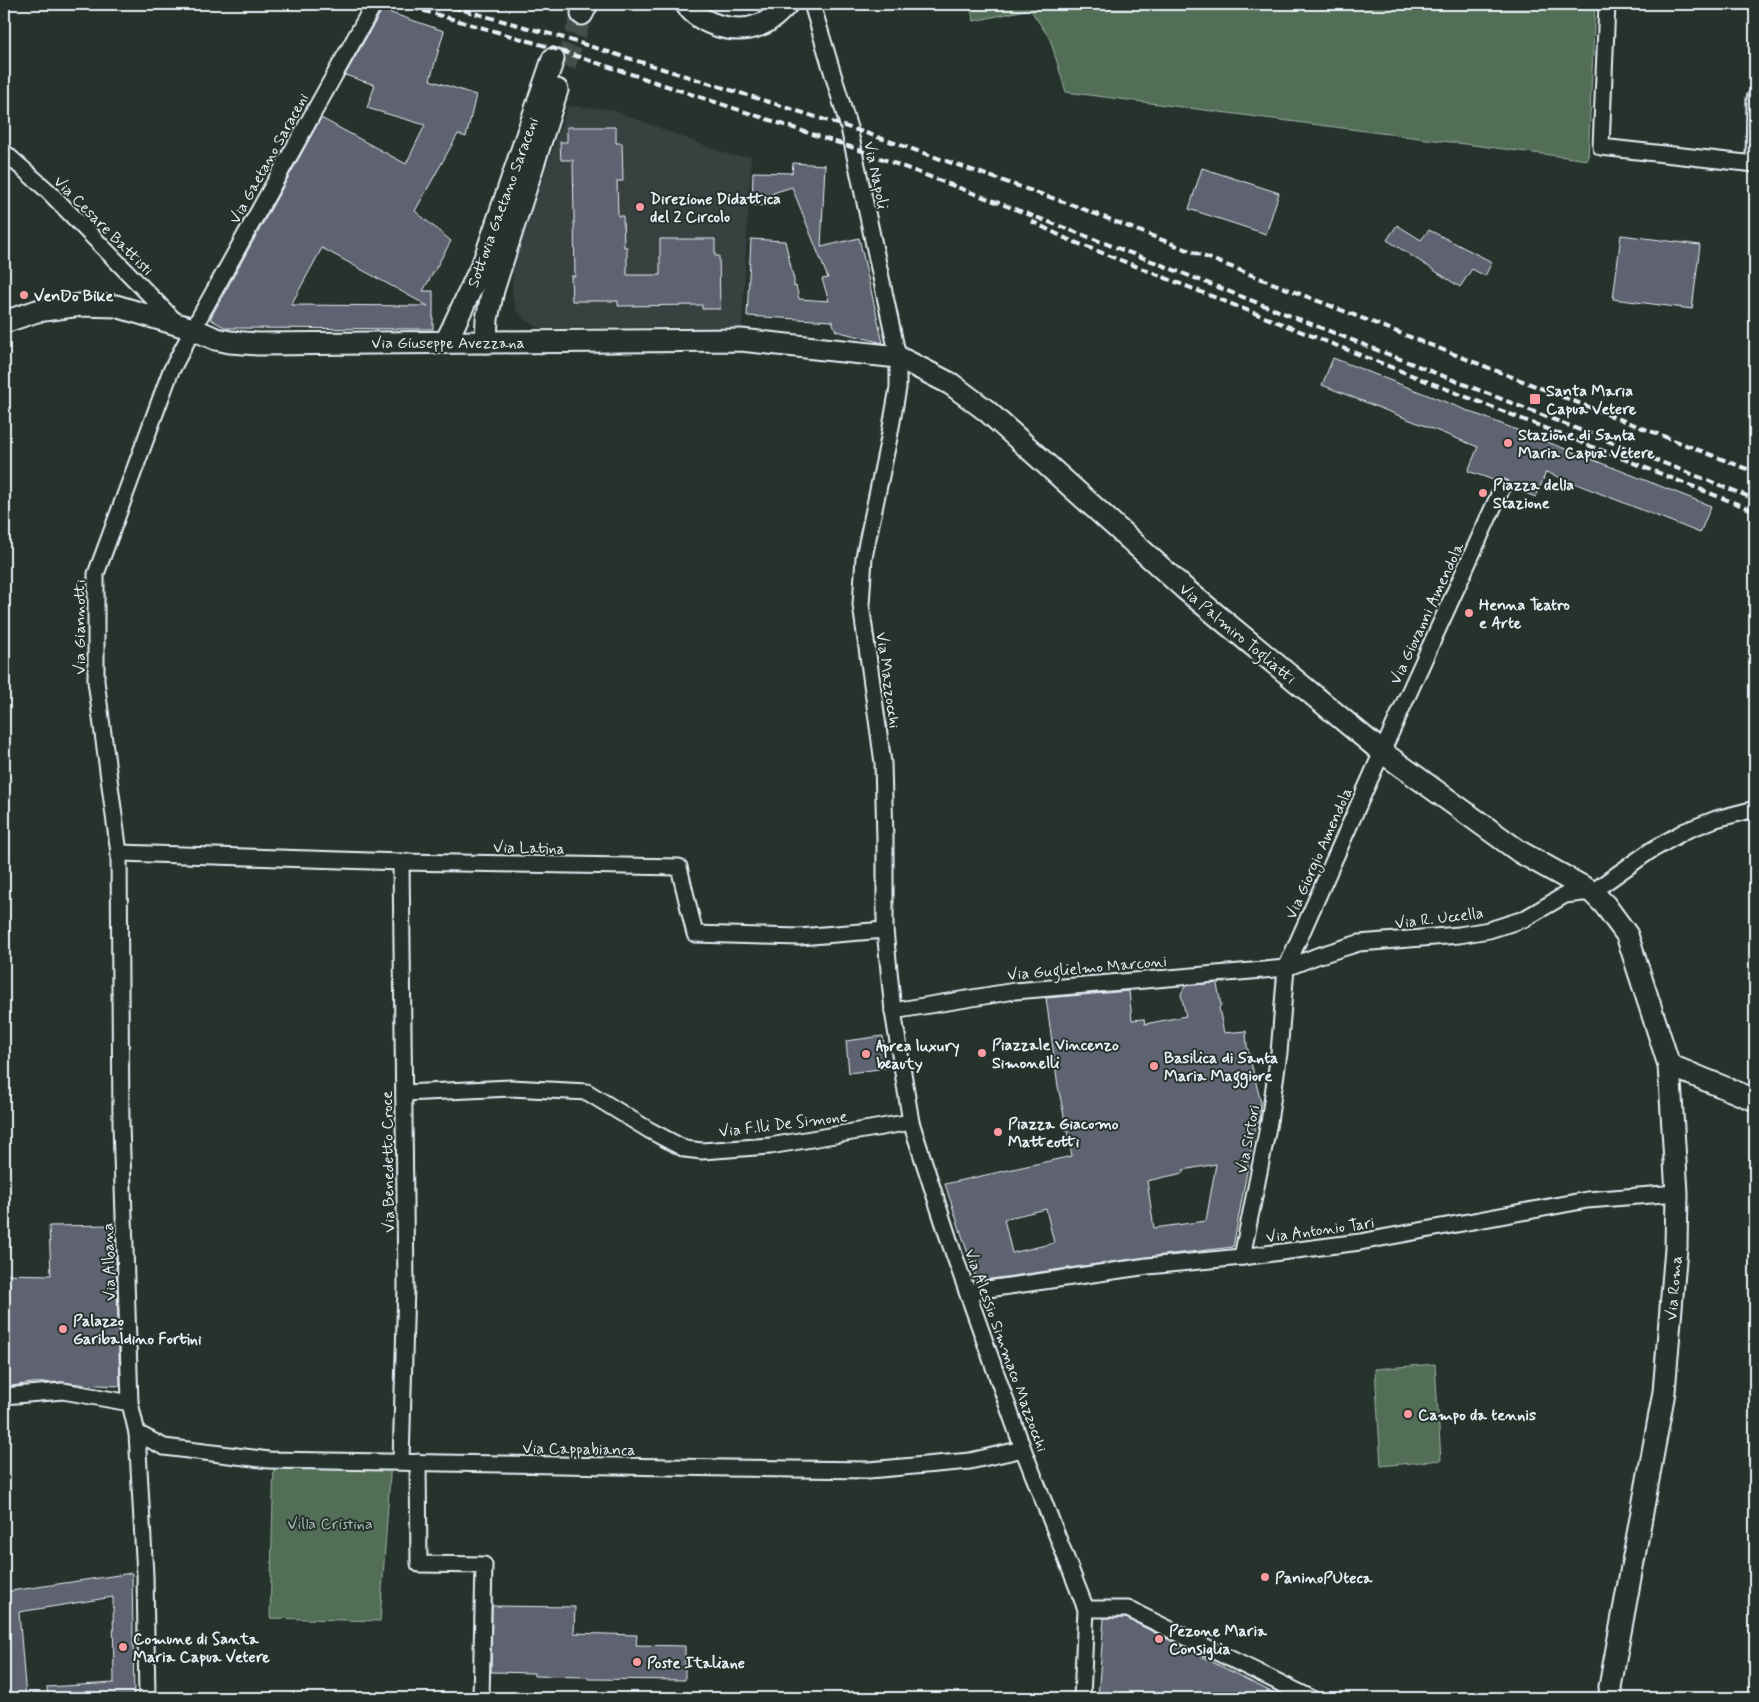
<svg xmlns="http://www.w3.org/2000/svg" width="1759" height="1702" font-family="Mynerve,sans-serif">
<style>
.built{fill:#374141}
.green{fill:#526e56;stroke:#9db0a7}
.building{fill:#5f626f;stroke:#e8f1f8;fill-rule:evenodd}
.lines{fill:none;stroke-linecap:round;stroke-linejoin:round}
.secondary-tunnel{stroke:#43504b;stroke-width:21;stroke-dasharray:21 11;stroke-linecap:butt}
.street-casing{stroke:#e8f1f8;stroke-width:19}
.secondary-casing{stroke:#e8f1f8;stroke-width:25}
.street{stroke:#26332d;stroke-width:15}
.secondary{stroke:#26332d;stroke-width:21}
.rail{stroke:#e8f1f8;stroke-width:4;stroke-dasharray:8 4;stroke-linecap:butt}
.poi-dot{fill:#ff9aa2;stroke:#26332d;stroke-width:2}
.labels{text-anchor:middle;stroke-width:4;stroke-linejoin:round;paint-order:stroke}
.street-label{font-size:16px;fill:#e8f1f8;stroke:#26332d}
.poi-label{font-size:16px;font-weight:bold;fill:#e8f1f8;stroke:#26332d;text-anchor:start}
.park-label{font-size:16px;fill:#acbdb7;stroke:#26332d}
</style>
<rect width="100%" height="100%" fill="#26332d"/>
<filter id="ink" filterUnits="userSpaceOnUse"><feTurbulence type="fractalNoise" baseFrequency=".02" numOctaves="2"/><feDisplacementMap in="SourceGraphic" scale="10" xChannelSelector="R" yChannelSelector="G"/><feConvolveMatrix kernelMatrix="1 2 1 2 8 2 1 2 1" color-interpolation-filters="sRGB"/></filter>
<g filter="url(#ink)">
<path class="built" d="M568,106L610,109L732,156H751L742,327L539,328L526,320L516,310L512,295V277L515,258Z"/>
<g class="green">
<path d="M969,4H1595L1588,160L1066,92L1050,39L1030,9L974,21Z"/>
<path d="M1435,1364L1441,1460L1381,1466L1375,1369Z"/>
<path d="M274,1460L391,1461L380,1621L270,1618Z"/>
</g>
<g class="building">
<path d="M382,10L444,31L430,80L476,95L466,137L458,134L415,211L451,241L423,291H433V329L226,328L210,319L321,118L406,164L425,125L367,108L375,85L345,75ZM322,248L397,289L428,306L291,305Z"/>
<path d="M567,127H616V143H622L623,181H617L618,216H623L624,247H627V275H660V239H715V256H719L720,309H702V305L618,306V301H572L571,276H575L573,160H561L560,142H567Z"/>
<path d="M793,163L825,165L821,247L859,238L883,343L836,331L832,321L747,316L751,239L785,241L794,280V287L796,286L799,299L829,301L822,279L828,278L792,187L773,193L776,206L752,205L753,172L792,173Z"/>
<path d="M1202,168L1279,193L1266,234L1189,209Z"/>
<path d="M1397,225L1421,240L1429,230L1492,262L1485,276L1472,269L1460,287L1387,240Z"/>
<path d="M1621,235L1700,245L1692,309L1613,299Z"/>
<path d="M1333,358L1711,506L1700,533L1546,472L1536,497L1511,488L1510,483L1505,479H1501L1496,481L1468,471L1478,447L1322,385Z"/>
<path d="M1215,983L1217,984L1221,1005L1219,1008L1224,1033L1246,1031L1247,1046L1261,1103L1259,1122L1256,1123L1233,1247L1147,1257L977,1281L945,1184L1072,1156L1058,1086L1046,998L1129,991L1132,1020L1144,1019L1145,1024L1186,1016L1181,994L1185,986ZM1216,1164L1206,1221L1154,1228L1147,1181L1183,1173V1170ZM1046,1209L1054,1243L1012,1253L1004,1219Z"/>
<path d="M883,1036L886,1068L849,1073L846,1041Z"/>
<path d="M115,1225L120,1386L78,1384L62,1382L32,1383L4,1387V1274L51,1275L49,1226Z"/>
<path d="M132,1573L134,1698H48L47,1687L114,1683L113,1597L19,1612L26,1698H4V1592Z"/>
<path d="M492,1606L575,1607L574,1633L637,1635L636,1645L685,1646V1680L588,1679V1677L534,1676V1673L491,1672Z"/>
<path d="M1104,1618H1126L1283,1698H1098Z"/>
</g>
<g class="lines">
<path class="secondary-tunnel" d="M565,66L582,14"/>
<g class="street-casing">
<g id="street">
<path d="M812,4L849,128L898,357V388L889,438L864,557L861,605L883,763L885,839V930L893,1011L911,1122L951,1246L1023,1449L1086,1609L1082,1698"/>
<path d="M1607,4L1601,147L1755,164"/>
<path d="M4,152L48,191L177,323"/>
<path d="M1754,164L1755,98"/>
<path d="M119,853L401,862L679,867L695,934L799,937L885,930"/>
<path d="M401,862L406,1286L401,1461"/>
<path d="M893,1011L1015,991L1286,968L1317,956L1359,943L1459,935L1489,930L1524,919L1565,895L1592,892L1650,851L1685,831L1716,819L1755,809"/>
<path d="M404,1093L511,1088L587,1092L649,1130L685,1149L702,1151L770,1146L911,1122"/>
<path d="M1242,1257L1269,1122L1279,1053L1286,968L1382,752L1502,488"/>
<path d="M967,1292L1148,1266L1242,1257L1360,1242L1587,1200L1677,1193"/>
<path d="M4,1396L63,1391L130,1403"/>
<path d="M137,1433L164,1447L269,1460L728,1468L869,1470L970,1461L1023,1449"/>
<path d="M418,1462L419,1564L484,1565L481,1698"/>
<path d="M1086,1609H1128L1311,1698"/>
<path d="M147,1698L145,1575L137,1433L130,1403L121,1124L119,853L96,681V574L170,373L193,329L374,4"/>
</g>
</g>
<g class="secondary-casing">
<g id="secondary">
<path d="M686,4C701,25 735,35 760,25C771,21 779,12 787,4"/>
<path d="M582,14L587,4"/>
<path d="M4,322L37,311L80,305L116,306L193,329L216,339L230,342L258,344L741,340L898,357L951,384L987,411L1185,589L1382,752L1520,852L1592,892L1605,905L1627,935L1669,1065L1677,1193L1676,1248L1664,1392L1610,1687L1611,1698"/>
<path d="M446,342L484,261L553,59"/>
<path d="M486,342L487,319L493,290L557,90"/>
<path d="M1669,1065L1755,1100"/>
</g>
</g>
<use href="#street" class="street"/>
<use href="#secondary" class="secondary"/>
<g class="rail">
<path d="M400,4L546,46L854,148L1149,260L1755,499"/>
<path d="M441,4L554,35L769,102L866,133L1078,207L1755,472"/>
<path d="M1031,221L1067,239L1755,511"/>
</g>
</g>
</g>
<g class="poi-dot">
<circle cx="640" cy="207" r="5"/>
<circle cx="24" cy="295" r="5"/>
<rect x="1529" y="393" width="12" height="12" rx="2.5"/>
<circle cx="1508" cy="443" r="5"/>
<circle cx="1483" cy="493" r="5"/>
<circle cx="1469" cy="613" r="5"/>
<circle cx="982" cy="1053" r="5"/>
<circle cx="866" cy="1054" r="5"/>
<circle cx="1154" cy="1066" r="5"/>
<circle cx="998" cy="1132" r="5"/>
<circle cx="63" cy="1329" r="5"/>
<circle cx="1408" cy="1414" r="5"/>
<circle cx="1265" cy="1577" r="5"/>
<circle cx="1159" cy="1639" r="5"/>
<circle cx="123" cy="1647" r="5"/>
<circle cx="637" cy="1662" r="5"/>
</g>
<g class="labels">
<g class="street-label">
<text transform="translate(268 158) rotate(-61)" y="6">Via Gaetano Saraceni</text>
<text transform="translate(877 175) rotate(78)" y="6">Via Napoli</text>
<text transform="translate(502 202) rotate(-70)" y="6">Sottovia Gaetano Saraceni</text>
<text transform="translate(104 225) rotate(45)" y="6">Via Cesare Battisti</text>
<text x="448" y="348">Via Giuseppe Avezzana</text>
<text transform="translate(1426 613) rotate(-65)" y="6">Via Giovanni Amendola</text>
<text transform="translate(79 627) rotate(-90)" y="6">Via Giannotti</text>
<text transform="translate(1238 633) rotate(40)" y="6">Via Palmiro Togliatti</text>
<text transform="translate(889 680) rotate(82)" y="6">Via Mazzocchi</text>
<text transform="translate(529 847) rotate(1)" y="6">Via Latina</text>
<text transform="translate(1318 853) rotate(-66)" y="6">Via Giorgio Amendola</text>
<text transform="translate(1439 917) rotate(-7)" y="6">Via R. Uccella</text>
<text transform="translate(1087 967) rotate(-5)" y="6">Via Guglielmo Marconi</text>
<text transform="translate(783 1123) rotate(-7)" y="6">Via F.lli De Simone</text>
<text transform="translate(1247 1139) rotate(-79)" y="6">Via Sirtori</text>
<text transform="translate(387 1162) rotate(-91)" y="6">Via Benedetto Croce</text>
<text transform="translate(1320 1229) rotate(-8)" y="6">Via Antonio Tari</text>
<text transform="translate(108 1262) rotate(-92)" y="6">Via Albana</text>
<text transform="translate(1673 1288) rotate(-85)" y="6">Via Roma</text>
<text transform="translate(1007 1350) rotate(70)" y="6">Via Alessio Simmaco Mazzocchi</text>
<text transform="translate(579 1448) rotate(1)" y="6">Via Cappabianca</text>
</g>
<g class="poi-label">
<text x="650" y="204">Direzione Didattica<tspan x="650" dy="18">del 2 Circolo</tspan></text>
<text x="34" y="301">VenDo Bike</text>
<text x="1546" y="396">Santa Maria<tspan x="1546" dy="18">Capua Vetere</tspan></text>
<text x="1518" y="440">Stazione di Santa<tspan x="1518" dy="18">Maria Capua Vetere</tspan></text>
<text x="1493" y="490">Piazza della<tspan x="1493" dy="18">Stazione</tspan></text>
<text x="1479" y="610">Henna Teatro<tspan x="1479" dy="18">e Arte</tspan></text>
<text x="992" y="1050">Piazzale Vincenzo<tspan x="992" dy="18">Simonelli</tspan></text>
<text x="876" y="1051">Aprea luxury<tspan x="876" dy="18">beauty</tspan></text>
<text x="1164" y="1063">Basilica di Santa<tspan x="1164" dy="18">Maria Maggiore</tspan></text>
<text x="1008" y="1129">Piazza Giacomo<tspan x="1008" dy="18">Matteotti</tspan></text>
<text x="73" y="1326">Palazzo<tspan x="73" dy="18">Garibaldino Fortini</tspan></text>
<text x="1418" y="1420">Campo da tennis</text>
<text x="1275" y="1583">PaninoPUteca</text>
<text x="1169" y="1636">Pezone Maria<tspan x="1169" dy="18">Consiglia</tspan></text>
<text x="133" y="1644">Comune di Santa<tspan x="133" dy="18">Maria Capua Vetere</tspan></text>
<text x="647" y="1668">Poste Italiane</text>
</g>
<g class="park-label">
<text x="330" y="1529">Villa Cristina</text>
</g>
</g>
<rect width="1759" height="1702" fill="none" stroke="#26332d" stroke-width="20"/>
<rect x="10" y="10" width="1739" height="1682" fill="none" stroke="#e8f1f8" stroke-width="2" filter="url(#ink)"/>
</svg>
